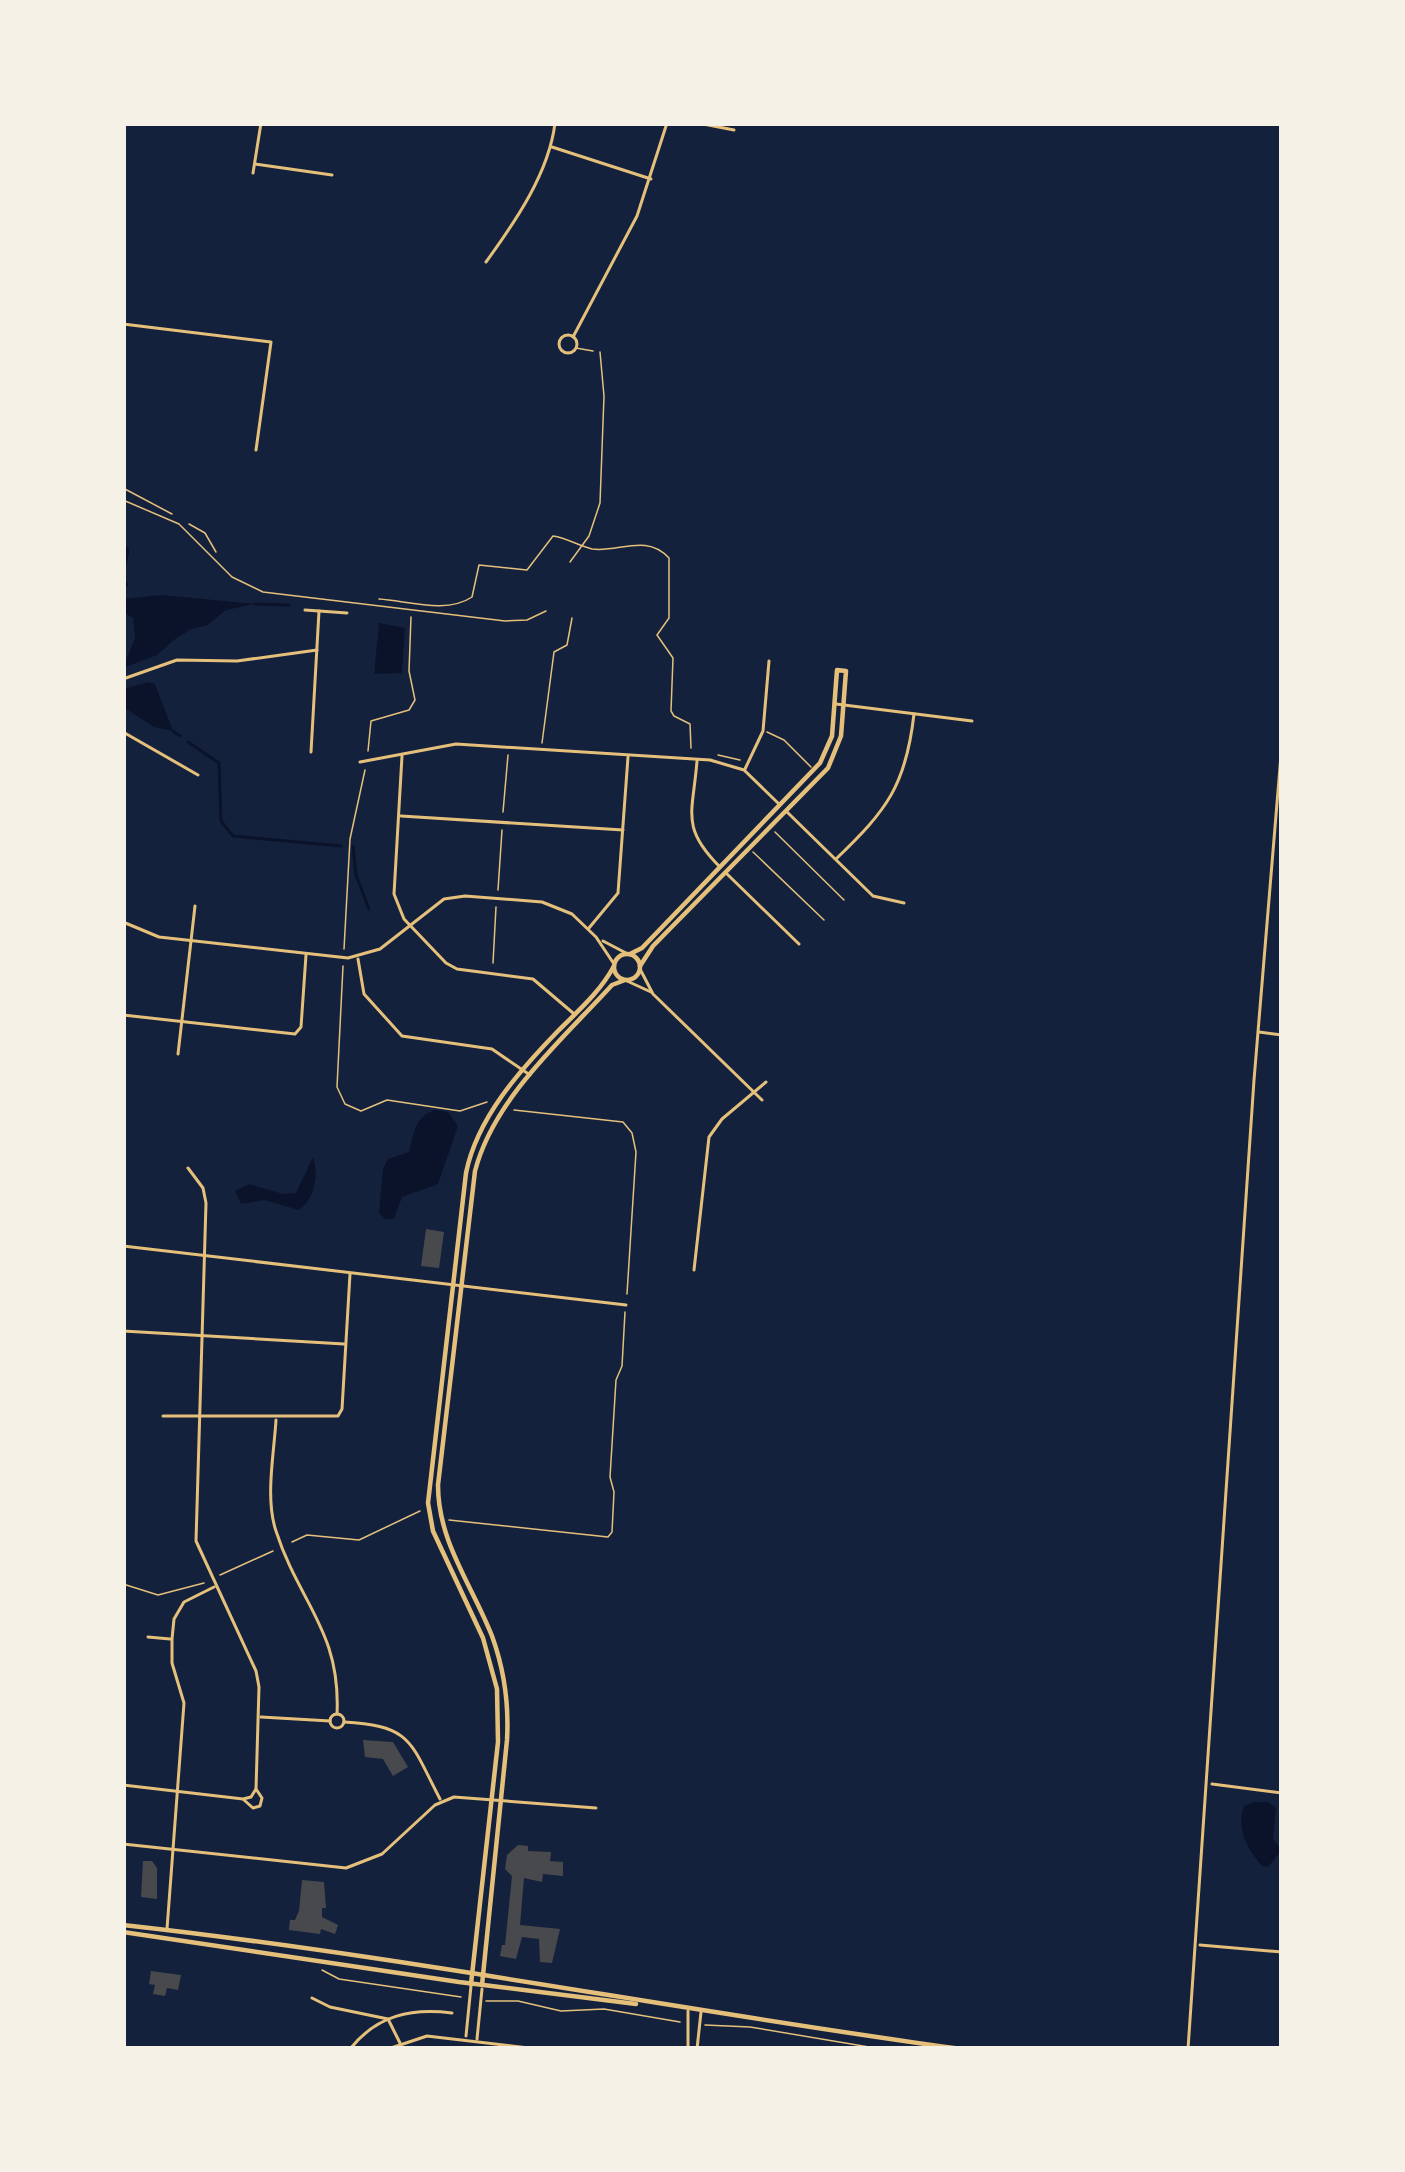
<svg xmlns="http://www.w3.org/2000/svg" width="1405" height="2172" font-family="'Fira Sans Condensed',sans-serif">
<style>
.water{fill:#0b132b}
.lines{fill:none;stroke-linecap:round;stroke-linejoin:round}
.stream{stroke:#0b132b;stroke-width:3}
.building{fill:#48494c}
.path{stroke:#e5c07b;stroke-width:1.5}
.service{stroke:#e5c07b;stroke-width:1.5}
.minor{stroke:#e5c07b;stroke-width:3}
.tertiary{stroke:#e5c07b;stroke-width:4.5}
.secondary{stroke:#e5c07b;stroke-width:4.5}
</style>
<rect width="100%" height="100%" fill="#14213d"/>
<g class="water">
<path d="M162,595L255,604L226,610L208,625L191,629L174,640L157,655L123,668L135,638L133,618L123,612V599Z"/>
<path d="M379,623L405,628L402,673L374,674Z"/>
<path d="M149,682L155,684L173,731L154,727L123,707V689Z"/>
<path d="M436,1110L448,1112L458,1126L438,1184L402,1197L394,1219H385L379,1213L383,1169L388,1159L409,1152C414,1133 415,1115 436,1110Z"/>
<path d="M313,1157C319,1176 315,1198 299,1210L264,1200L241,1204L235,1191L249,1184L283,1194L296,1193Z"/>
<path d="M1254,1802H1268L1276,1808L1273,1839L1282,1850L1268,1867L1262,1866C1247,1849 1236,1829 1244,1806Z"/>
</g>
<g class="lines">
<g class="stream">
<path d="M123,546L128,550L123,574"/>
<path d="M123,578L127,585"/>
<path d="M255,604L289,605"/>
<path d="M173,731L180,736"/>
<path d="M188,742L219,763L221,821L233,836L341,846"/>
<path d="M353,846L356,875L369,909"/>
</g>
</g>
<g class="building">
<path d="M426,1229L444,1232L439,1268L421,1266Z"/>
<path d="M363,1740L393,1742L408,1767L393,1776L383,1759L365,1757Z"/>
<path d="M518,1845L528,1846V1851L551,1852L550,1861L563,1862V1876L543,1874L542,1882L524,1878L520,1925L560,1929L552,1963L540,1962L539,1939L522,1937L516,1959L500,1956L502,1945H505L512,1876L505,1869L507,1855Z"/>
<path d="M143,1861H152L157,1868V1899L141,1897Z"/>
<path d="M302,1880L324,1882L326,1908H322V1917L338,1925L335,1934L321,1929L320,1934L289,1930L290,1920H295L299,1911Z"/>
<path d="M151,1971L181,1975L178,1990L167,1988L165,1996L153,1994L155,1985L149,1984Z"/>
</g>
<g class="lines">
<g class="path">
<path d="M123,488L172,514"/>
<path d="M189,524L205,533L216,552"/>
<path d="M570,562L589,536L600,503L604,396L600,352"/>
<path d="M379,599C408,601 447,614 472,597L479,565L527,570L553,536C567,538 579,546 592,549C618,553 646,533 669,558V618L657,635L673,658L671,711L674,716L690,724L691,748"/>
<path d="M542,743L554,652L567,645L572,618"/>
<path d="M368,751L371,721L409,710L415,700L409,671L411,617"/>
<path d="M718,755L740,760"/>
<path d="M503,812L508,755"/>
<path d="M775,832L844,900"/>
<path d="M498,890L502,830"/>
<path d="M344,949L350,839L365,770"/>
<path d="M493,963L496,907"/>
<path d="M343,966L337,1087L345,1104L361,1111L387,1100L460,1111L487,1102"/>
<path d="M514,1110L623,1122L632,1133L636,1152L627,1294"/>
<path d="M449,1520L608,1537L612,1532L614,1492L610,1477L616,1380L622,1366L625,1312"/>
<path d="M292,1542L307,1535L359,1540L420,1511"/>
<path d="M220,1575L273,1551"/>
<path d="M123,1584L158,1595L204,1583"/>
<path d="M322,1970L339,1979L461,1997"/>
<path d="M486,2001H518L561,2011L604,2009L680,2022"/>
<path d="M705,2025L750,2027L881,2049"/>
</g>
<g class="service">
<path d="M576,348L593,351"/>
<path d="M123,500L179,524L232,577L263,592L505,621L527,620L546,611"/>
<path d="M767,732L784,740L811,767"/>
<path d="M753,852L824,920"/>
</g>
<g class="minor">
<path d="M698,123L734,130"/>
<path d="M552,147L651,179"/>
<path d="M255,164L332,175"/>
<path d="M253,173L261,123"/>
<path d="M486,262C515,222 549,173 555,123"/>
<path d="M123,324L271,342L256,450"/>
<circle cx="568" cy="344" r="9"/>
<path d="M573,337L637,216L667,123"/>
<path d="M305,610L347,613"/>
<path d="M123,679L177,660L237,661L317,650"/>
<path d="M836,704L972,721"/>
<path d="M123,732L198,775"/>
<path d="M311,752L319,611"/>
<path d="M402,756L394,894L404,919L446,963L457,969L533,979L573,1013"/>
<path d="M697,761C693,813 680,827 720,867"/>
<path d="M360,762L456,744L710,760L744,770L779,804"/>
<path d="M745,769L763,731L769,661"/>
<path d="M786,811L873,896L904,903"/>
<path d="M401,816L623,830"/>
<path d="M837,858C887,810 906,785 914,714"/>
<path d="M727,874L799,944"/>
<path d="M123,922L159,937L348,958L380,949L444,899L465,896L542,902L572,914L596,937L614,964"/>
<path d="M589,928L618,893L628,757"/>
<path d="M603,941L626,953"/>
<path d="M358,959L364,994L402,1036L492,1049L530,1075"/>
<path d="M640,969L653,994L762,1100"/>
<path d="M627,981L651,992"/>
<path d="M123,1015L295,1034L301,1027L306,955"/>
<path d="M1259,1032L1282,1035"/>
<path d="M178,1054L195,906"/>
<path d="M123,1246L626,1305"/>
<path d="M694,1270L709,1137L722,1119L766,1082"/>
<path d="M123,1331L344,1344"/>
<path d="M163,1416H338L342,1409L350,1274"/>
<path d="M276,1420C274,1454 265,1499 276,1531C299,1603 341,1631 337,1714"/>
<path d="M148,1637L170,1639"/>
<circle cx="337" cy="1721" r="7"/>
<path d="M261,1717L330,1721"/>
<path d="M344,1722C413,1726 410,1742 440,1799"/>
<path d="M1212,1784L1282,1793"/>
<path d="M123,1785L243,1799L251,1797L256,1789L259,1687L256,1671L196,1541L206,1203L203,1188L188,1168"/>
<path d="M244,1800L253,1808L260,1806L262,1798L256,1789"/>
<path d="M123,1844L346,1868L382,1854L435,1805L454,1797L596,1808"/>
<path d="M167,1929L184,1703L172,1663V1639L174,1619L184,1602L214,1587"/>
<path d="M1200,1945L1282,1952"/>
<path d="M312,1998L330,2007L388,2019L400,2043"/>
<path d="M466,2036L471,1986"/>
<path d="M477,2039L482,1989"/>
<path d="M350,2049C377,2015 411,2008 452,2013"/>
<path d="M388,2049L427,2036L537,2049"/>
<path d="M688,2049V2011"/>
<path d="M697,2049L701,2012"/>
<path d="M1188,2049L1254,1080L1282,743"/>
</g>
<g class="tertiary">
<path d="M630,954L642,948L820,763L832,736L837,670L846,671L841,736L828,768L653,946L640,966"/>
<circle cx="627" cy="967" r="13"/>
<path d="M471,1984L498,1742L497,1689L483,1638L433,1531L428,1503L466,1173C477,1118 520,1070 558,1031C579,1010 600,992 614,966"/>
<path d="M482,1985L507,1740C509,1705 504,1669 492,1636C472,1585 438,1542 438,1485L475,1171C494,1098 563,1039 612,985L625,980"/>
</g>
<g class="secondary">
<path d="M123,1925C404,1956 681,2011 961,2049"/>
<path d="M123,1932L459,1982L636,2004"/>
</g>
</g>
<rect width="1405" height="2172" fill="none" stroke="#f6f1e7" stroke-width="252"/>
</svg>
